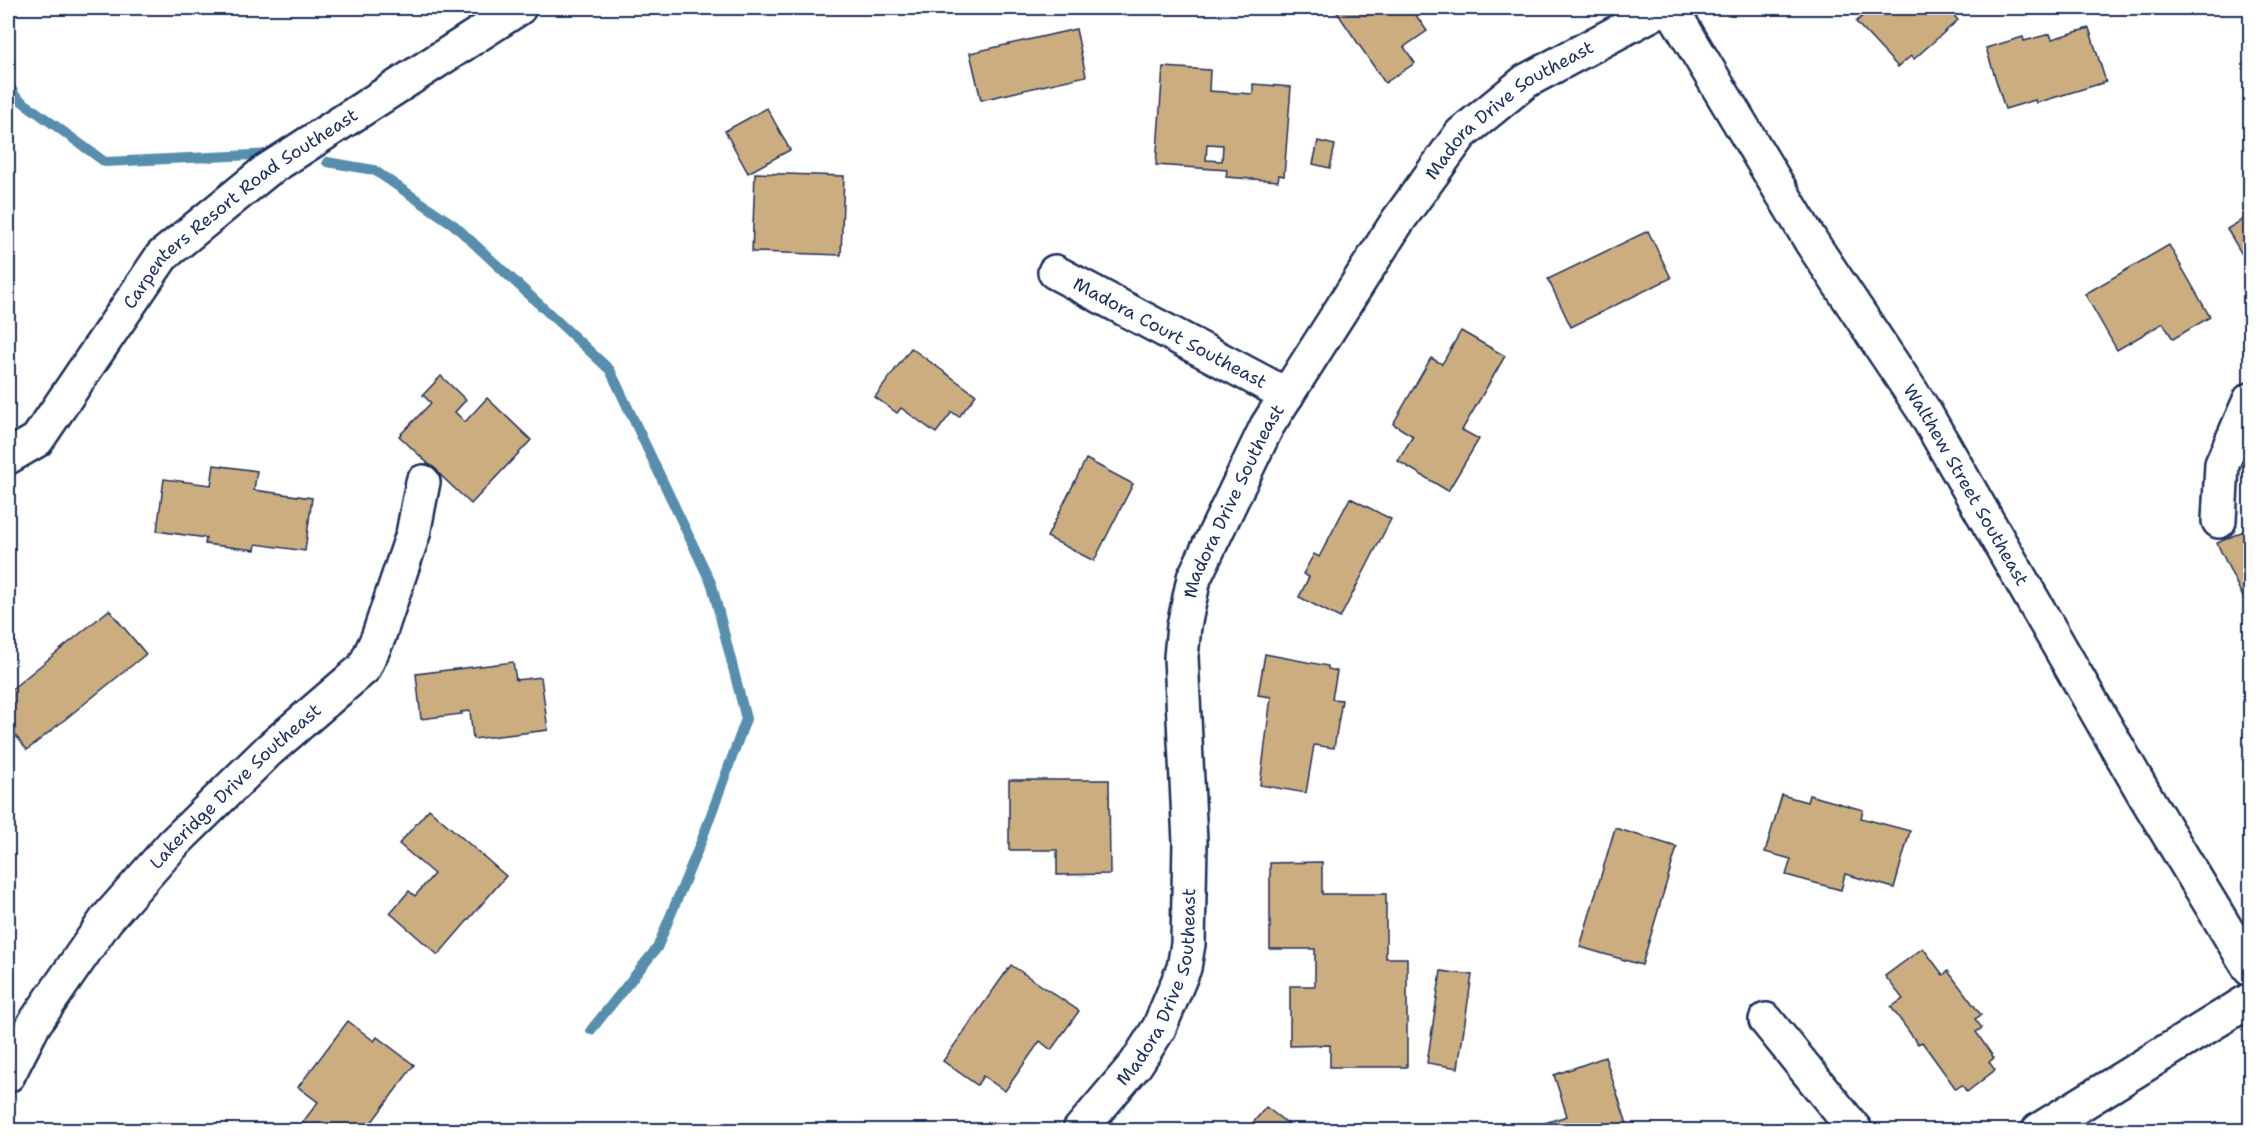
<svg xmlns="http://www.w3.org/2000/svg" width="2258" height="1138" font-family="'Shantell Sans',sans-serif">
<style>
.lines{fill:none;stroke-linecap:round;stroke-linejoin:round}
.stream{stroke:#598ead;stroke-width:10}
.building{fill:#cbad7f;stroke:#1b2f5e;stroke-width:1.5;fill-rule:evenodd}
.minor-casing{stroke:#1b2f5e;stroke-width:38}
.minor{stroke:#fff;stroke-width:33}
.labels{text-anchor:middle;stroke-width:5;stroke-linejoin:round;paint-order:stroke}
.street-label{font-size:18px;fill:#1b2f5e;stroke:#fff}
</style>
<rect width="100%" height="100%" fill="#fff"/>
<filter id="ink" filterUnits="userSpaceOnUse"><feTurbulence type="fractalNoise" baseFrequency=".0167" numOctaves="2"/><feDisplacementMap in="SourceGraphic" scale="12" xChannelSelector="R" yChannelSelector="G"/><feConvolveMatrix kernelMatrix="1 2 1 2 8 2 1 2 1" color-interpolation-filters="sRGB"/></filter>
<g filter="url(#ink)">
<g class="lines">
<g class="stream">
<path d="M8,83L16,97L105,162L273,154"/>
<path d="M327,162L374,170L454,225L610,370L712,585L746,719L701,842L657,948L591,1030"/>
</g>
</g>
<g class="building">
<path d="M1334,8H1411L1427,31L1404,47L1415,63L1385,83Z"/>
<path d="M1871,8H1946L1958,20L1914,59L1911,56L1898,67L1856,22Z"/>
<path d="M2089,28L2106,82L2036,103L2035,100L2005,109L1986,48L2023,37L2024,41L2050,34L2052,39Z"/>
<path d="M1076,29L1086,76L981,100L970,53Z"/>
<path d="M1163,67L1210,70L1209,91L1253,94V84L1291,87L1284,176L1279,175L1278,181L1226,177L1227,170L1156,165ZM1207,144L1223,145L1222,161L1206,160Z"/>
<path d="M767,108L790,150L748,173L725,131Z"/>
<path d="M1318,141L1335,145L1330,168L1313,164Z"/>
<path d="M755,173L844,176L841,255L752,252Z"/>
<path d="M2250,215V268L2227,229Z"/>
<path d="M1648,231L1671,278L1571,327L1548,279Z"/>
<path d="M2169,245L2210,317L2173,339L2163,323L2117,350L2085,294Z"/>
<path d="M1461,331L1505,356L1462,430L1479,439L1448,491L1398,461L1413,436L1393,424L1431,358L1442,364Z"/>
<path d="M911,348L976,395L959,417L952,412L936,433L901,408L897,413L875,397Z"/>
<path d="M441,376L466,400L455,412L465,422L487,398L531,440L471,504L399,436L431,403L423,395Z"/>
<path d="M1086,459L1133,484L1094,561L1047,537Z"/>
<path d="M214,465L257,471L254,490L312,498L305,551L256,544L255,550L205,544L206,538L157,531L164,479L211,485Z"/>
<path d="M1350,498L1391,519L1340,618L1299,597L1309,577L1303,574L1314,554L1319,557Z"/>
<path d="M2250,528V612L2217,543Z"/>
<path d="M109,610L146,654L27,750L8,726V692Z"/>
<path d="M1265,654L1328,666V669L1337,671L1332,699L1342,700L1334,748L1314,745L1306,793L1260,785L1271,697L1258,695Z"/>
<path d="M513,662L516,680L541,677L548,730L473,739L470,711L461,712L462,714L421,719L416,674Z"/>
<path d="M1009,780H1109L1110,874L1057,875V850H1009Z"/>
<path d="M1782,795L1807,802L1809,795L1863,810L1861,818L1910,831L1894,888L1845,874L1841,890L1786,875L1791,859L1765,852Z"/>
<path d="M429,809L506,876L438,955L390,913L409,891L415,896L434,874L399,844Z"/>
<path d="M1615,828L1677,847L1642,965L1580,947Z"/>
<path d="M1322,862V894H1386V958H1407V1067H1330V1045L1290,1046V986H1315V949H1270V863Z"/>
<path d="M1923,948L1943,975L1948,971L1981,1015L1975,1019L1982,1028L1976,1032L1994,1058L1989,1062L1995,1070L1967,1092L1962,1085L1956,1089L1922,1042L1918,1044L1891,1007L1903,999L1885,976Z"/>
<path d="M1011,965L1079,1011L1051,1050L1040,1041L1005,1091L983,1076L977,1085L943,1061Z"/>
<path d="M1441,971L1472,975L1458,1068L1427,1063Z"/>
<path d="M348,1021L374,1041L377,1037L414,1065L366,1130H306L300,1126L318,1102L298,1087Z"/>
<path d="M1605,1057L1629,1130H1533L1532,1127L1567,1116L1554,1075Z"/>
<path d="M1266,1107L1296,1130H1247Z"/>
</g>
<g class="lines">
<g class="minor-casing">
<g id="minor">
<path id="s1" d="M1671,8L1812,243L1924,411L2146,797L2250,969"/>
<path id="s2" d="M1055,272L1287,395"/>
<path id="s3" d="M8,457L37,440L162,256L266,171L519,8"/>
<path d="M2219,521L2222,464L2250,400"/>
<path d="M1766,1020L1855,1130"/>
<path id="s4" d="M8,1075L34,1024L106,920L173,844L269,750L364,668L378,638L413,534L423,482"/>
<path id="s5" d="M1080,1130L1136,1064L1159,1028L1184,968L1188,944L1190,842L1181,657L1184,626L1194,578L1267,426L1397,222L1461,134L1526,81L1663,8"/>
<path d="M2039,1130L2250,1000"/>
</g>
</g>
<use href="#minor" class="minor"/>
</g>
</g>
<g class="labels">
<g class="street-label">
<text dy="6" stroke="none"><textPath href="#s5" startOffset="1158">Madora Drive Southeast</textPath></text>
<text dy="6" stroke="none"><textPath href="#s3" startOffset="346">Carpenters Resort Road Southeast</textPath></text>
<text dy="6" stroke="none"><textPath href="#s2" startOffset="130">Madora Court Southeast</textPath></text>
<text dy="6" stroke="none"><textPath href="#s1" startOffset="561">Walthew Street Southeast</textPath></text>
<text dy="6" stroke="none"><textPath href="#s5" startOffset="672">Madora Drive Southeast</textPath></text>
<text dy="6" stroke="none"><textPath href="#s4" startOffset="370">Lakeridge Drive Southeast</textPath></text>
<text dy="6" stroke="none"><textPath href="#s5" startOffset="168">Madora Drive Southeast</textPath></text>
</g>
</g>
<rect width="2258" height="1138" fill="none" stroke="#fff" stroke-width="30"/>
<rect x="15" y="15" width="2228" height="1108" fill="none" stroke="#1b2f5e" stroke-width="2" filter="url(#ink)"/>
</svg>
